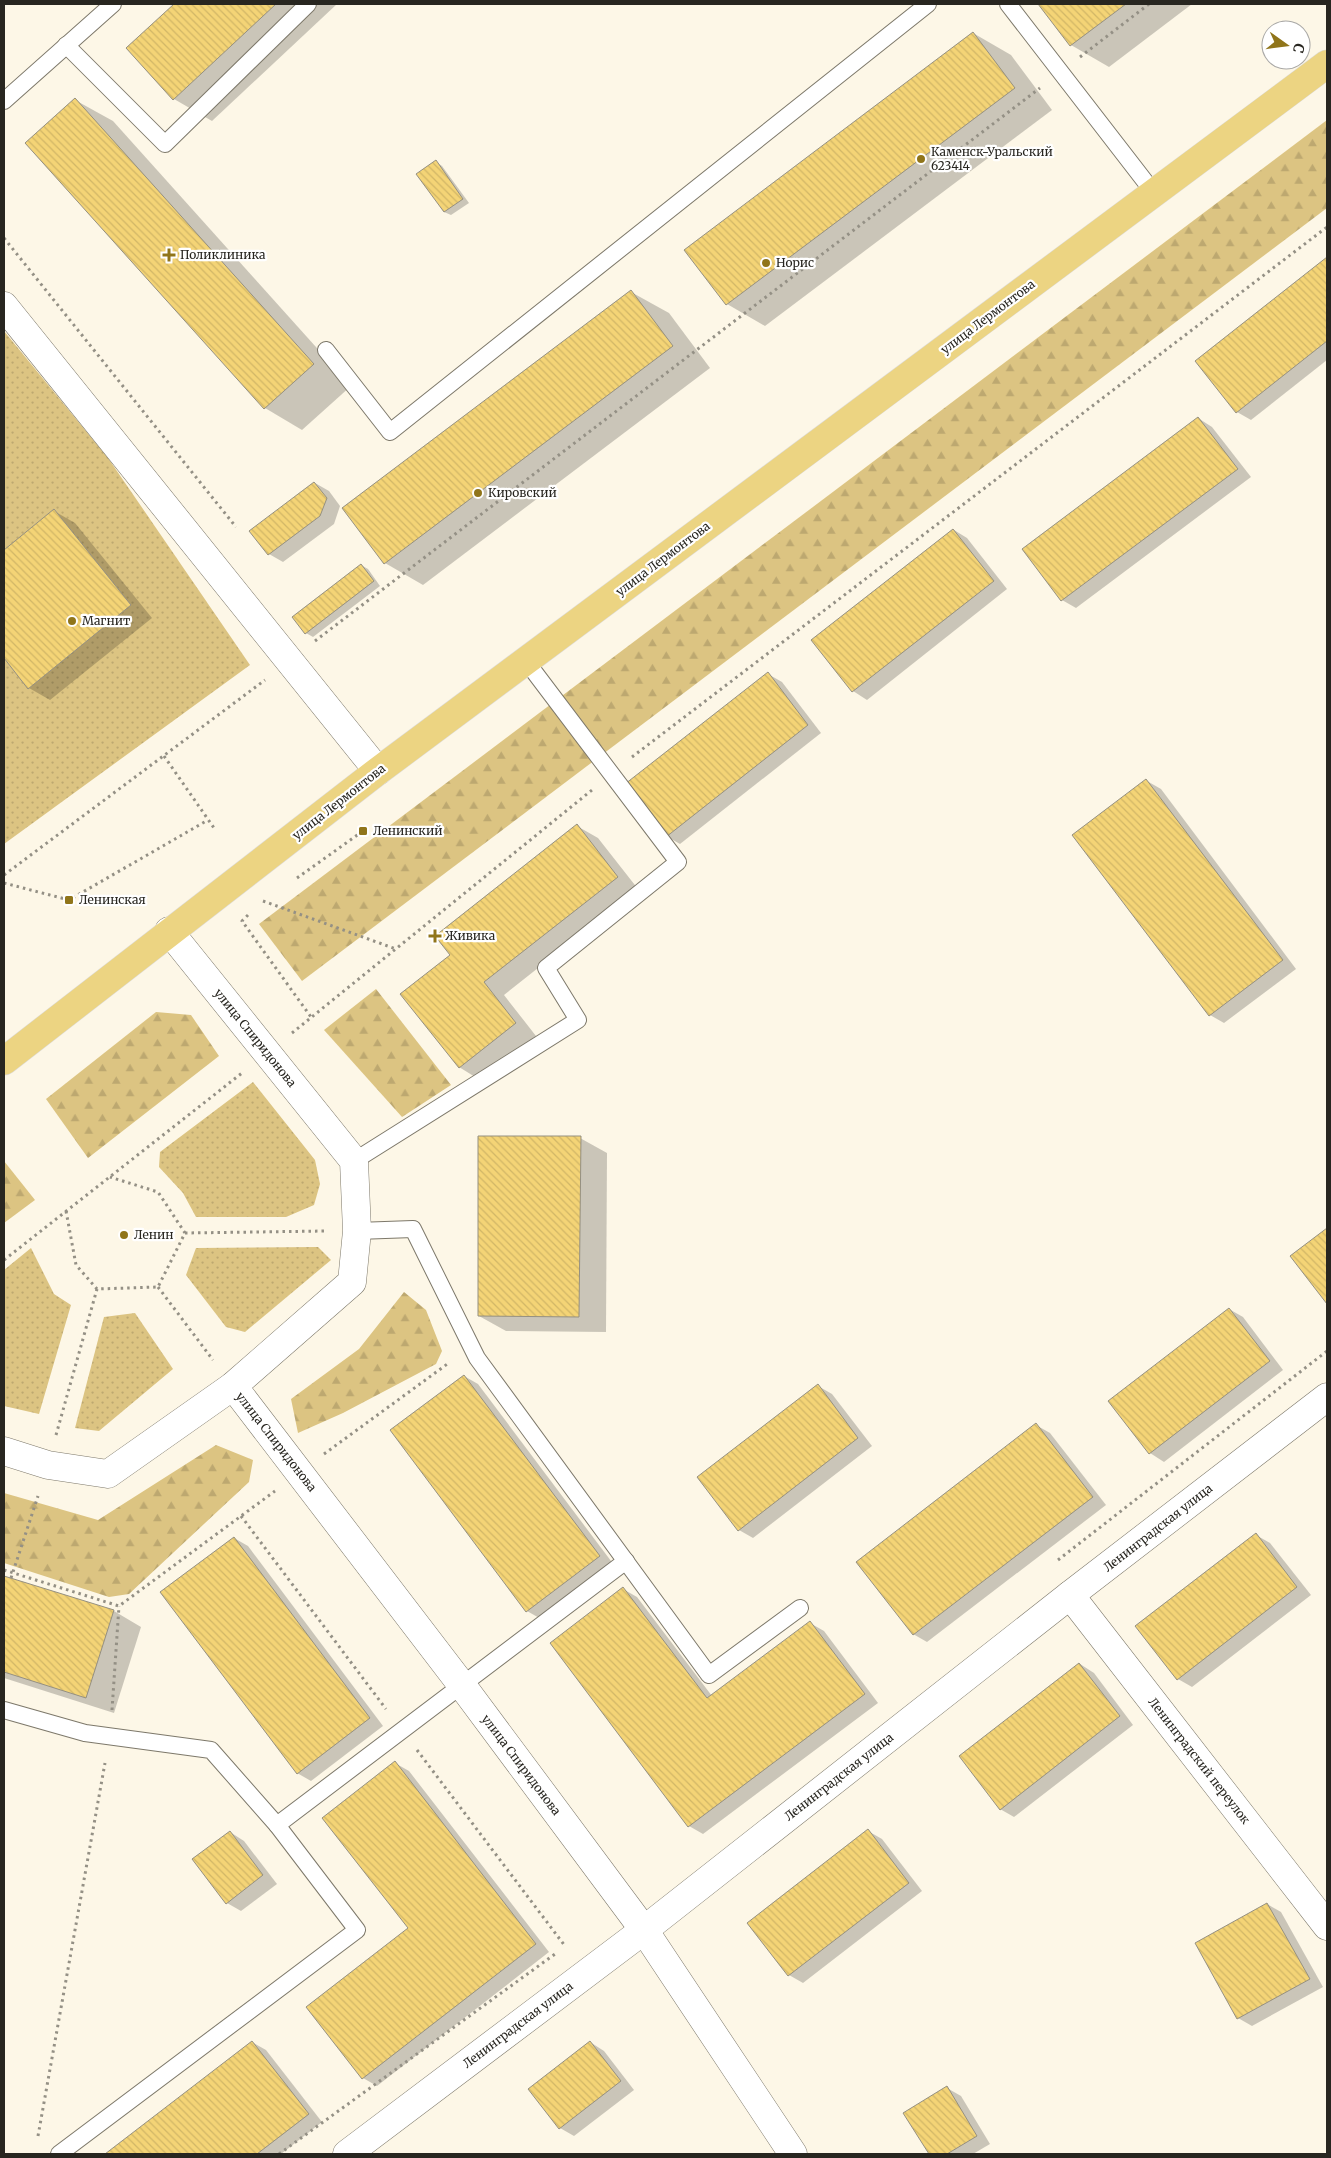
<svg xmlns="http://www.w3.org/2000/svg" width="1331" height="2158" font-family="Merriweather,serif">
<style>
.grass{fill:url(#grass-dots)}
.forest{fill:url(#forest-firs)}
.shadow{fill:#0003}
.building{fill:url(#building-back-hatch);stroke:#959081}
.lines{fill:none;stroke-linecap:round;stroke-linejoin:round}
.service-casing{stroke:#7d786a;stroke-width:18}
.minor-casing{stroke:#7d786a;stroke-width:29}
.tertiary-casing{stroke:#7d786a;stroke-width:29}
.primary-casing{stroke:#dddcdb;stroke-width:29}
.path{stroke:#949085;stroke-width:3;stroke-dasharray:2.5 4;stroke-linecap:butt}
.service{stroke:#fff;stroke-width:16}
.minor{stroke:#fff;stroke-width:28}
.tertiary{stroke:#fff;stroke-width:28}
.primary{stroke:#ecd482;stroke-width:28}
.poi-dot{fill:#90751a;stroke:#fff;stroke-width:2}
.labels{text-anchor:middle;stroke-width:4.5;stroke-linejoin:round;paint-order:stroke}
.poi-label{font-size:12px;fill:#282620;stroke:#fff;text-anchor:start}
.street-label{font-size:12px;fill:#282620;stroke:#fff}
</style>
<defs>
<pattern id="grass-dots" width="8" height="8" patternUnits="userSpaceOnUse" patternTransform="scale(1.25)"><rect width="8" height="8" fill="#dcc482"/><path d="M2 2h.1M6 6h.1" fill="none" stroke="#bda870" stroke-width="1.8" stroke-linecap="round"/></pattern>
<pattern id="forest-firs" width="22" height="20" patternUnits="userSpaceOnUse" patternTransform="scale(1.25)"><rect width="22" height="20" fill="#dcc482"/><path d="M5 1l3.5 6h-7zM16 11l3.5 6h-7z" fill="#bda870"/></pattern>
<pattern id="building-back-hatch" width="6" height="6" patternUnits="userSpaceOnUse" patternTransform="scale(1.25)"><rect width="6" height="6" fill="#f4d476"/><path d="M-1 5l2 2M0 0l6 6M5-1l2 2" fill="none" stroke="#d1b666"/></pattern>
</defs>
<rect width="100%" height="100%" fill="#fdf7e7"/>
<g class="grass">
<path d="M4,331L108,458L250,665L4,844Z"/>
<path d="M253,1082L315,1160L320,1184L314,1205L286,1217H196L183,1193L159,1167L160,1152Z"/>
<path d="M318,1247L331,1260L245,1332L226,1327L186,1275L196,1248Z"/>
<path d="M31,1248L54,1294L71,1305L39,1414L4,1406V1270Z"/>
<path d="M135,1313L173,1369L99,1431L75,1428L104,1317Z"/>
</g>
<g class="forest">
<path d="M1327,120V208L302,981L259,924Z"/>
<path d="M376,989L451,1085L402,1117L324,1030Z"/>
<path d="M156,1012L191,1015L219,1056L88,1158L46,1099Z"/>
<path d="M4,1161L35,1200L4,1223Z"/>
<path d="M404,1292L426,1310L442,1351L436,1364L343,1413L298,1433L291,1399L359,1349Z"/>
<path d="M216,1445L253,1460L249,1482L129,1594L109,1597L4,1563V1493L98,1520Z"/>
</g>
<g class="shadow">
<path d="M176,4H337L212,121L174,99L127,48Z"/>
<path d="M1040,4H1192L1109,67L1071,45Z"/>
<path d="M973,33L1011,55L1052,110L765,326L727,304L686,250Z"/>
<path d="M75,100L113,121L351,386L302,430L265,408Z"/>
<path d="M436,162L442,166L469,203L451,215L444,212Z"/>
<path d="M1327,259V360L1251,420L1237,412L1197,361Z"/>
<path d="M631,292L669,313L710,368L423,585L385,563Z"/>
<path d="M1198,418L1212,427L1251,477L1076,608L1062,600Z"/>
<path d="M315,483L329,491L340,506L334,524L283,562L269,554Z"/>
<path d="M54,511L75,523L152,618L50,700L29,688L4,657V551Z"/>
<path d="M954,530L967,538L1007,589L867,700L853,691Z"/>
<path d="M361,565L368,569L380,586L313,637L306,633L294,617Z"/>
<path d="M768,674L782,682L821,733L680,844L666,836Z"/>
<path d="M1147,781L1161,789L1296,969L1224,1023L1210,1015Z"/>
<path d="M577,826L598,838L638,889L504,995L536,1036L480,1080L459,1067L451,955Z"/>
<path d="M580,1138L607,1153L606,1332L506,1331L479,1316Z"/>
<path d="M1327,1230V1302L1292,1257Z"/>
<path d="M1229,1309L1243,1317L1283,1370L1164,1462L1150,1453Z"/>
<path d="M464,1376L478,1384L614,1565L541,1619L527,1611Z"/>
<path d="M818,1386L832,1394L872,1446L753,1538L739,1530Z"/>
<path d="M1036,1425L1050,1433L1106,1505L927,1642L913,1634Z"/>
<path d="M1256,1535L1270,1543L1311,1595L1192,1687L1178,1679Z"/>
<path d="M234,1538L248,1546L383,1726L311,1781L297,1773Z"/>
<path d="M4,1577L114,1611L141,1627L114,1713L4,1678Z"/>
<path d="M623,1589L637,1597L712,1696L810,1623L824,1631L878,1703L703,1834L689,1826Z"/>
<path d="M1080,1664L1094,1673L1133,1725L1014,1817L1000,1809Z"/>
<path d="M395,1763L409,1771L549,1952L377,2086L363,2078L308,2007L410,1928Z"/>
<path d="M868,1831L882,1839L922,1891L803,1983L789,1975L749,1923Z"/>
<path d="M230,1832L244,1841L277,1884L241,1911L227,1903Z"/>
<path d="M1267,1904L1281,1912L1323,1987L1252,2026L1238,2018Z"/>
<path d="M252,2042L266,2050L322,2122L281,2154H107Z"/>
<path d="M590,2042L604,2051L634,2090L574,2136L560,2128Z"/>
<path d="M947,2088L961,2096L990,2144L973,2154H930L905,2114Z"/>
</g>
<g class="building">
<path d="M174,4H276L173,100L126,48Z"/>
<path d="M1038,4H1126L1070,46Z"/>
<path d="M973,32L1015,88L726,305L684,250Z"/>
<path d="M75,98L314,364L264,409L25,143Z"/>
<path d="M436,160L463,199L444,212L416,174Z"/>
<path d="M1327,257V341L1236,413L1195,361Z"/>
<path d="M631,290L673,346L384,564L342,508Z"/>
<path d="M1198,417L1238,469L1061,601L1022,549Z"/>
<path d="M314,482L327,498L320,516L268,555L249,531Z"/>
<path d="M54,509L131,605L28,689L4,658V550Z"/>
<path d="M953,529L994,581L852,692L811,640Z"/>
<path d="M361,564L374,581L305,634L292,617Z"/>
<path d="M768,672L808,725L666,837L625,784Z"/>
<path d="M1146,779L1283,960L1209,1016L1072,835Z"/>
<path d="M577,824L618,877L484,982L516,1023L459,1068L400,994L450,955L435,936Z"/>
<path d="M478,1136H581L579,1317L478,1316Z"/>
<path d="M1327,1228V1304L1290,1256Z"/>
<path d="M1229,1308L1270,1361L1149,1454L1108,1401Z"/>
<path d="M464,1375L600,1556L526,1612L390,1430Z"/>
<path d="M818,1384L858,1438L738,1531L697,1477Z"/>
<path d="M1036,1423L1093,1497L913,1635L856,1562Z"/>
<path d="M1256,1533L1297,1587L1177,1680L1135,1626Z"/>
<path d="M234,1537L370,1718L297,1774L160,1592Z"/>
<path d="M4,1576L114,1610L86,1698L4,1672Z"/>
<path d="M623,1587L707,1698L810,1621L865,1694L688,1827L550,1643Z"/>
<path d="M1079,1663L1120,1716L1000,1810L959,1756Z"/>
<path d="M395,1761L536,1944L362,2079L306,2007L408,1928L322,1818Z"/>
<path d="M868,1829L909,1883L788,1976L747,1923Z"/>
<path d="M230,1831L263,1875L226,1904L192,1859Z"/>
<path d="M1267,1903L1310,1979L1237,2019L1195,1943Z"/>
<path d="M252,2041L309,2114L257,2154H105Z"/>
<path d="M590,2041L621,2081L559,2129L528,2089Z"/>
<path d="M947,2086L977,2136L947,2154H929L903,2113Z"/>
</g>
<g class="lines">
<g class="service-casing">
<g id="service">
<path d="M1008,4L1154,193"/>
<path d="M66,45L165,144L308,4"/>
<path d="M4,101L113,4"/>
<path d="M326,350L390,432L928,4"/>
<path d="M354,1161L578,1020L546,968L678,862L526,661"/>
<path d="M357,1231L413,1229L477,1358L709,1675L800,1608"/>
<path d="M4,1710L85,1733L211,1750L277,1825"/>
<path d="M59,2154L357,1930L277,1825L626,1561"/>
</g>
</g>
<g class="minor-casing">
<g id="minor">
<path d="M4,306L378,771"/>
<path d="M233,1386L461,1684L644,1930L793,2154"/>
<path d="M4,1451L48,1465L108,1474L233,1386L352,1282L357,1231L354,1161L169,931"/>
<path d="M1070,1595L1327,1926"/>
</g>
</g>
<g class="tertiary-casing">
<path id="tertiary" d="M347,2154L644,1930L1070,1595L1327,1397"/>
</g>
<g class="primary-casing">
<path id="primary" d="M4,1061L378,771L1327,64"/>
</g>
<g class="path">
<path d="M1080,57L1149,4"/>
<path d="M4,238L236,527"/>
<path d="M315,641L1040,88"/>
<path d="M164,756L214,828"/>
<path d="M632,757L1327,227"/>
<path d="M4,875L265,680"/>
<path d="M297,878L363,831"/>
<path d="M4,883L69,900L208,820"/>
<path d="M263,901L396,949"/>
<path d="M248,915L242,921L311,1017"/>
<path d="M292,1033L592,790"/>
<path d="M66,1211L76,1265L97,1289L158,1287L185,1233L158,1192L110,1177"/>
<path d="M185,1233L326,1231"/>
<path d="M4,1260L242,1073"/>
<path d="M158,1287L213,1360"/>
<path d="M56,1435L97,1289"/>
<path d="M324,1454L450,1362"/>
<path d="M241,1516L386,1709"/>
<path d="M1058,1560L1327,1351"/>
<path d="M4,1570L119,1606L275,1491"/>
<path d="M11,1578L38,1496"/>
<path d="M112,1710L119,1606"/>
<path d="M417,1750L565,1946"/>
<path d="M38,2136L105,1763"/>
<path d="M279,2154L555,1954"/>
</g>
<use href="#service" class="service"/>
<use href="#minor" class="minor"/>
<use href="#tertiary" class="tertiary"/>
<use href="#primary" class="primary"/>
</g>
<g class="poi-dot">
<circle cx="921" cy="159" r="5"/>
<path d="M166.5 247.5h5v5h5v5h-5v5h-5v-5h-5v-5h5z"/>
<circle cx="766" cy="263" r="5"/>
<circle cx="478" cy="493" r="5"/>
<circle cx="72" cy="621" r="5"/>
<rect x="358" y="826" width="10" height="10" rx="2.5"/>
<rect x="64" y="895" width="10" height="10" rx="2.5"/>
<path d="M432.5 928.5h5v5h5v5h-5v5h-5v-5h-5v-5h5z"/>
<circle cx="124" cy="1235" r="5"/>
</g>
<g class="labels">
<g class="poi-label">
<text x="931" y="156">Каменск-Уральский<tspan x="931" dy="14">623414</tspan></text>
<text x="180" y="259">Поликлиника</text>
<text x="776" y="267">Норис</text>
<text x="488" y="497">Кировский</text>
<text x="82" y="625">Магнит</text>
<text x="373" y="835">Ленинский</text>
<text x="79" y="904">Ленинская</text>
<text x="445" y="940">Живика</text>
<text x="134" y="1239">Ленин</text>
</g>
<g class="street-label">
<text transform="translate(988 317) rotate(-37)" y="4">улица Лермонтова</text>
<text transform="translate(663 559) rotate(-37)" y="4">улица Лермонтова</text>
<text transform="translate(339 802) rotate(-38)" y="4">улица Лермонтова</text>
<text transform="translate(255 1038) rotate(51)" y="4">улица Спиридонова</text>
<text transform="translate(276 1442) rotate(52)" y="4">улица Спиридонова</text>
<text transform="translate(1158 1528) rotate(-38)" y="4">Ленинградская улица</text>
<text transform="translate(1199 1761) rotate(52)" y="4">Ленинградский переулок</text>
<text transform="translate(521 1765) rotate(53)" y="4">улица Спиридонова</text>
<text transform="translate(839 1777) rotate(-38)" y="4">Ленинградская улица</text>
<text transform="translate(518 2025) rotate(-37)" y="4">Ленинградская улица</text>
</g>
</g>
<rect width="1331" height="2158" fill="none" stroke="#282620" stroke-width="10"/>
<g transform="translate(1286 45) rotate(104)"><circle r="24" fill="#ffffff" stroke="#a9a8a6"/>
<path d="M0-4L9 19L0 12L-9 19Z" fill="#90751a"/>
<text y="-8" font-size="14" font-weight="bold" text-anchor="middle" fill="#282620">С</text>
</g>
</svg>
